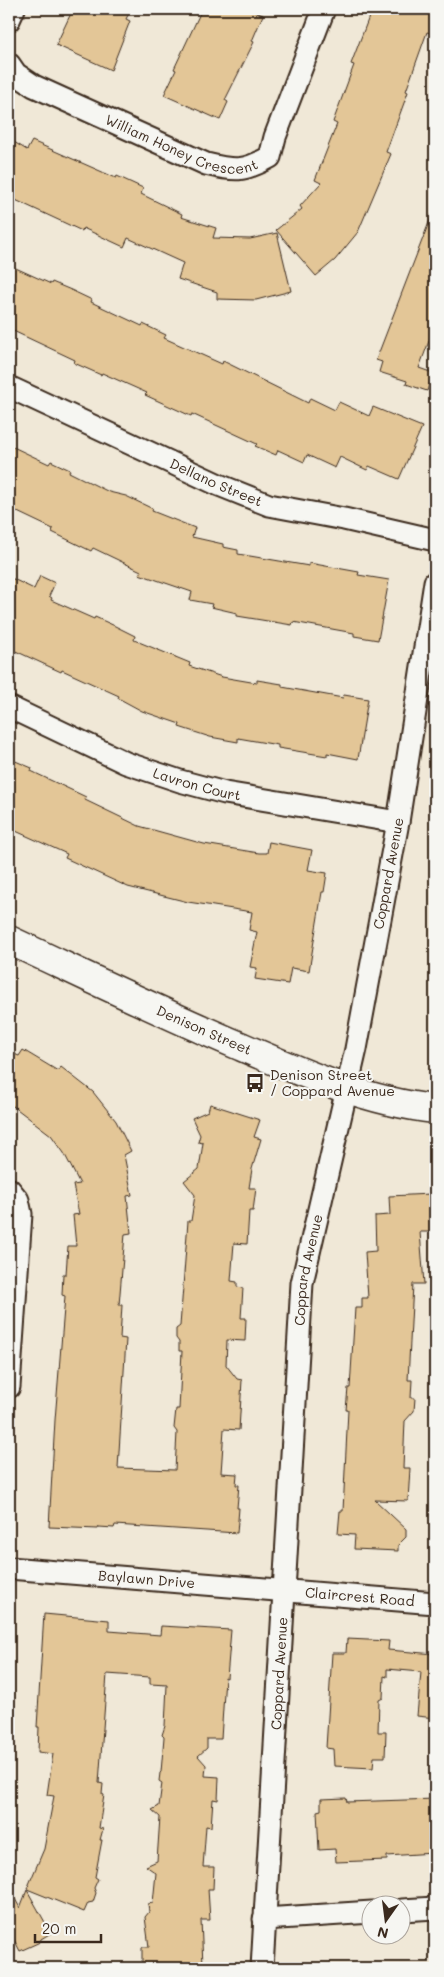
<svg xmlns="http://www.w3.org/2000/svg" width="444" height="1977" font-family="Mali,sans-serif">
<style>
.building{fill:#e3c697;stroke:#3b2a1e}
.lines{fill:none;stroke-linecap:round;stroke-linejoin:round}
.street-casing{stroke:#3b2a1e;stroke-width:25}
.secondary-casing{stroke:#3b2a1e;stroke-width:31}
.street{stroke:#f6f6f2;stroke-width:21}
.secondary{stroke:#f6f6f2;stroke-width:28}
.labels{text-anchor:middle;stroke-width:4;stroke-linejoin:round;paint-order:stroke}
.street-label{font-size:14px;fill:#3b2a1e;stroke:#f6f6f2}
.poi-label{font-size:14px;fill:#3b2a1e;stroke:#f6f6f2;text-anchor:start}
</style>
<rect width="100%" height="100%" fill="#f0e8d7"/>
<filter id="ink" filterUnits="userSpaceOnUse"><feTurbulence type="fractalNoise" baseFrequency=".02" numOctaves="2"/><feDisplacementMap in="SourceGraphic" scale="10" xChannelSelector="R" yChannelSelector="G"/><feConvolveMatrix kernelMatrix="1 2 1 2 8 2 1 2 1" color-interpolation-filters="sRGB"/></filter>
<g filter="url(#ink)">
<g class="building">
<path d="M73,9H131L126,19L130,21L111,70L56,45Z"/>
<path d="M202,9H248L263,15L252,41L254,42L225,100L228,102L220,120L164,95L176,70L174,69Z"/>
<path d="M372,9H435V19L430,33L427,32L406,91L408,92L386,152L391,154L358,232L335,260L316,276L276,230L302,209L300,206L321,183L315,180L337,124L333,122L354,65L351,64Z"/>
<path d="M9,139L27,150L32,141L116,178L117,176L143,188L141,194L182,214L181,217L216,228L213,238L250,239L277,233L291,291L256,300L217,299V292L178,279L183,263L128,238L124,247L83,228L82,231L9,197Z"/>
<path d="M433,212H435V325L419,368L433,373L427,391L406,384L407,381L379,372L382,362L376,360Z"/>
<path d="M9,265L51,284L52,282L71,290L92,300L91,302L142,326L143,324L166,335L164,338L222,364L223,361L308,403L310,398L335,410L339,402L369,416L373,407L422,427L399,479L369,466L367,470L340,457L335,468L307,455L304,462L278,450L276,455L255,446L257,444L192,414L191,416L145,395L147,393L102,373L101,375L90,370L74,363L75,360L9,329Z"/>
<path d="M9,445L49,464L51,461L70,470L69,472L109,492L126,496L153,509L152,511L195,528L192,537L223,544V547L238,550V554L309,566V563L359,572L358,575L389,580L378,640L354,636V633L293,622L292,625L237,616V613L211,607L212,604L190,600L192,592L139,574L141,571L93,548L91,551L52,532L53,529L9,508Z"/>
<path d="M40,576L55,583L49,596L52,598L51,600L94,619L95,617L115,626L135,636L134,640L190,663L189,666L222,677L257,683V680L282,684V687L343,698L344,695L368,699L358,759L327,753V756L278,748V745L238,738V742L210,737L179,727L180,724L142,711L118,698L119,696L62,670L61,672L9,648V577L34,589Z"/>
<path d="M13,760L32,768L31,771L86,797L85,800L139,826L204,844L259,853H267L269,842L312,850L308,870L327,873L324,892H322L309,971L291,968L288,984L255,979L257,968L250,967L257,932L249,930L252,912L188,902L128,887L65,858L67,854L9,828V770Z"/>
<path d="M23,1050L58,1071L61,1067L93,1092L116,1121L131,1151L124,1155L132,1195L127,1196L131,1233L125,1234L119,1305H122L120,1338L126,1339L118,1468L175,1470L177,1432L174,1428L176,1409H179L182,1351H179V1342L176,1338V1329L180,1326L188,1221H191L195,1195L184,1181L199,1169L203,1143L198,1142L200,1135L192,1118L208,1111L210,1104L260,1120L254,1137L261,1139L252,1169L249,1188H256L253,1211H249L247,1244L234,1243L231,1281L237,1282V1287L243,1288L241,1318H246L245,1341L227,1340L226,1365L237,1379L242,1380L239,1430L224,1429L221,1473L237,1474L236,1485H239L237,1508H239L237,1533L115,1525L114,1528L99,1527L98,1529L49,1527L55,1420L65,1296L62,1295L63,1274H66L68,1246H76L73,1215L79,1214L73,1185L80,1184L64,1153L51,1135L9,1103V1052L19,1056Z"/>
<path d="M431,1194L433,1232H420L424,1284H413L408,1380H412L411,1398H415L414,1411L405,1421L403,1468H410L408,1501L375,1500L406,1529V1537L398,1545V1551L354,1549L355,1535L338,1534L340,1511H343L348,1410H346L348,1388H350L355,1308H362V1298H368L365,1252L376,1251L375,1216L390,1215L389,1196Z"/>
<path d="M44,1614L109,1620V1631L160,1635L161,1626L231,1630L227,1678L225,1677L221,1739H207V1748L198,1756L206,1765L205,1776L219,1777L218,1800L213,1799L211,1827L206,1826L203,1867H214L213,1889H208L210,1920H201L203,1965L194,1966V1968H142V1947H149L145,1917L149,1912L148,1904L153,1903L156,1873L146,1866L157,1861L160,1817L152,1810L159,1806L162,1783L159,1781L160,1773L161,1772L164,1737L162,1735L165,1726L167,1685L150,1684V1677L107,1674L99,1783L103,1784L102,1794L104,1795L99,1828L103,1829L100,1840H102L95,1877L98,1879L94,1888L96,1893L93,1902L88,1903L84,1912L27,1889L44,1849L54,1796L47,1795L53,1754L38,1752L39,1727H37Z"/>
<path d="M347,1639L389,1641L388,1650L435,1654V1718L417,1716L421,1672L387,1669V1677L384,1676L383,1698L379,1700L378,1732H386L385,1757H374L373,1768L334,1766L333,1749L326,1748L332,1653H346Z"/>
<path d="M346,1798L347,1802L435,1799V1840H432L433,1853L387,1856V1860L336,1862L335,1849L319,1850L317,1811L321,1810V1799Z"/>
<path d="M9,1888L20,1908L27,1890L51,1933L41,1939L40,1942L20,1951L9,1930Z"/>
</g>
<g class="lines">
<g class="street-casing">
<g id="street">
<path d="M9,20L14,9"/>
<path id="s1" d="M9,64L16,74L34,86L206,164C235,171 243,172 270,157L275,137L324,9"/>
<path id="s2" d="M9,387L219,485L269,505L344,519L435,540"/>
<path id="s3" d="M9,707L126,763L180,781L225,793L398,822"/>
<path d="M9,1189L18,1200L21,1214L9,1387"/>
<path id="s4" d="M9,1568L435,1603"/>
<path d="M402,1910L435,1908"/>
<path d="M264,1919L372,1912"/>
<path id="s5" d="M262,1968L302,1283L356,1049L398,822L435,582"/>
</g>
</g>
<g class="secondary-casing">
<g id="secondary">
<path id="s6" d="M9,940C86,976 162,1013 240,1046C302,1073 368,1102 435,1109"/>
</g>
</g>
<use href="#street" class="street"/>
<use href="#secondary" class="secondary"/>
</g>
</g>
<defs>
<g id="bus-bare" transform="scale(1.5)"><path d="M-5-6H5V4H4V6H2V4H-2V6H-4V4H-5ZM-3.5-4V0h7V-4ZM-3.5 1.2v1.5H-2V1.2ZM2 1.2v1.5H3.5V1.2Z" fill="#3b2a1e" stroke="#f6f6f2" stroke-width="2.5" paint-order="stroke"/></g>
</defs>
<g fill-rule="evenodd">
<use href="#bus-bare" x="255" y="1083"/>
</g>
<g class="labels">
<g class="street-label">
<text dy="5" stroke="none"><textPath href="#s1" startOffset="194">William Honey Crescent</textPath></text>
<text dy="5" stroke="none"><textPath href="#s2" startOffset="228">Dellano Street</textPath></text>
<text dy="5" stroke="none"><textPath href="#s3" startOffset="204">Lavron Court</textPath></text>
<text dy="5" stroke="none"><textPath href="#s5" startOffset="1105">Coppard Avenue</textPath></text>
<text dy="5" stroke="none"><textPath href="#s6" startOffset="215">Denison Street</textPath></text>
<text dy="5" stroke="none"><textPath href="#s5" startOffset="700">Coppard Avenue</textPath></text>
<text dy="5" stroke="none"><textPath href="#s4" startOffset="138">Baylawn Drive</textPath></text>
<text dy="5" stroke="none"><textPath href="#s4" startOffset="352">Claircrest Road</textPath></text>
<text dy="5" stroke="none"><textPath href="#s5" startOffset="295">Coppard Avenue</textPath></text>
</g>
<g class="poi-label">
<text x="270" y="1080">Denison Street<tspan x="270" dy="16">/ Coppard Avenue</tspan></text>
</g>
</g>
<rect width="444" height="1977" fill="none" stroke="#f6f6f2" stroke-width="30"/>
<rect x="15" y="15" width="414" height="1947" fill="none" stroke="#3b2a1e" stroke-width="2" filter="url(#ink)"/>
<g transform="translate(386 1920) rotate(194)"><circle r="24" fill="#f6f6f2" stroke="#aba49d"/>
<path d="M0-4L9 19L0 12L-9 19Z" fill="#3b2a1e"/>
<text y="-8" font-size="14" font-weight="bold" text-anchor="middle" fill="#3b2a1e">N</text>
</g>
<path d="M35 1934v8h66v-8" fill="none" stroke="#3b2a1e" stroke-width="2.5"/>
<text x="42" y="1934" font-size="15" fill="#3b2a1e" stroke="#f6f6f2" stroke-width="4" paint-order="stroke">20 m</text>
</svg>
